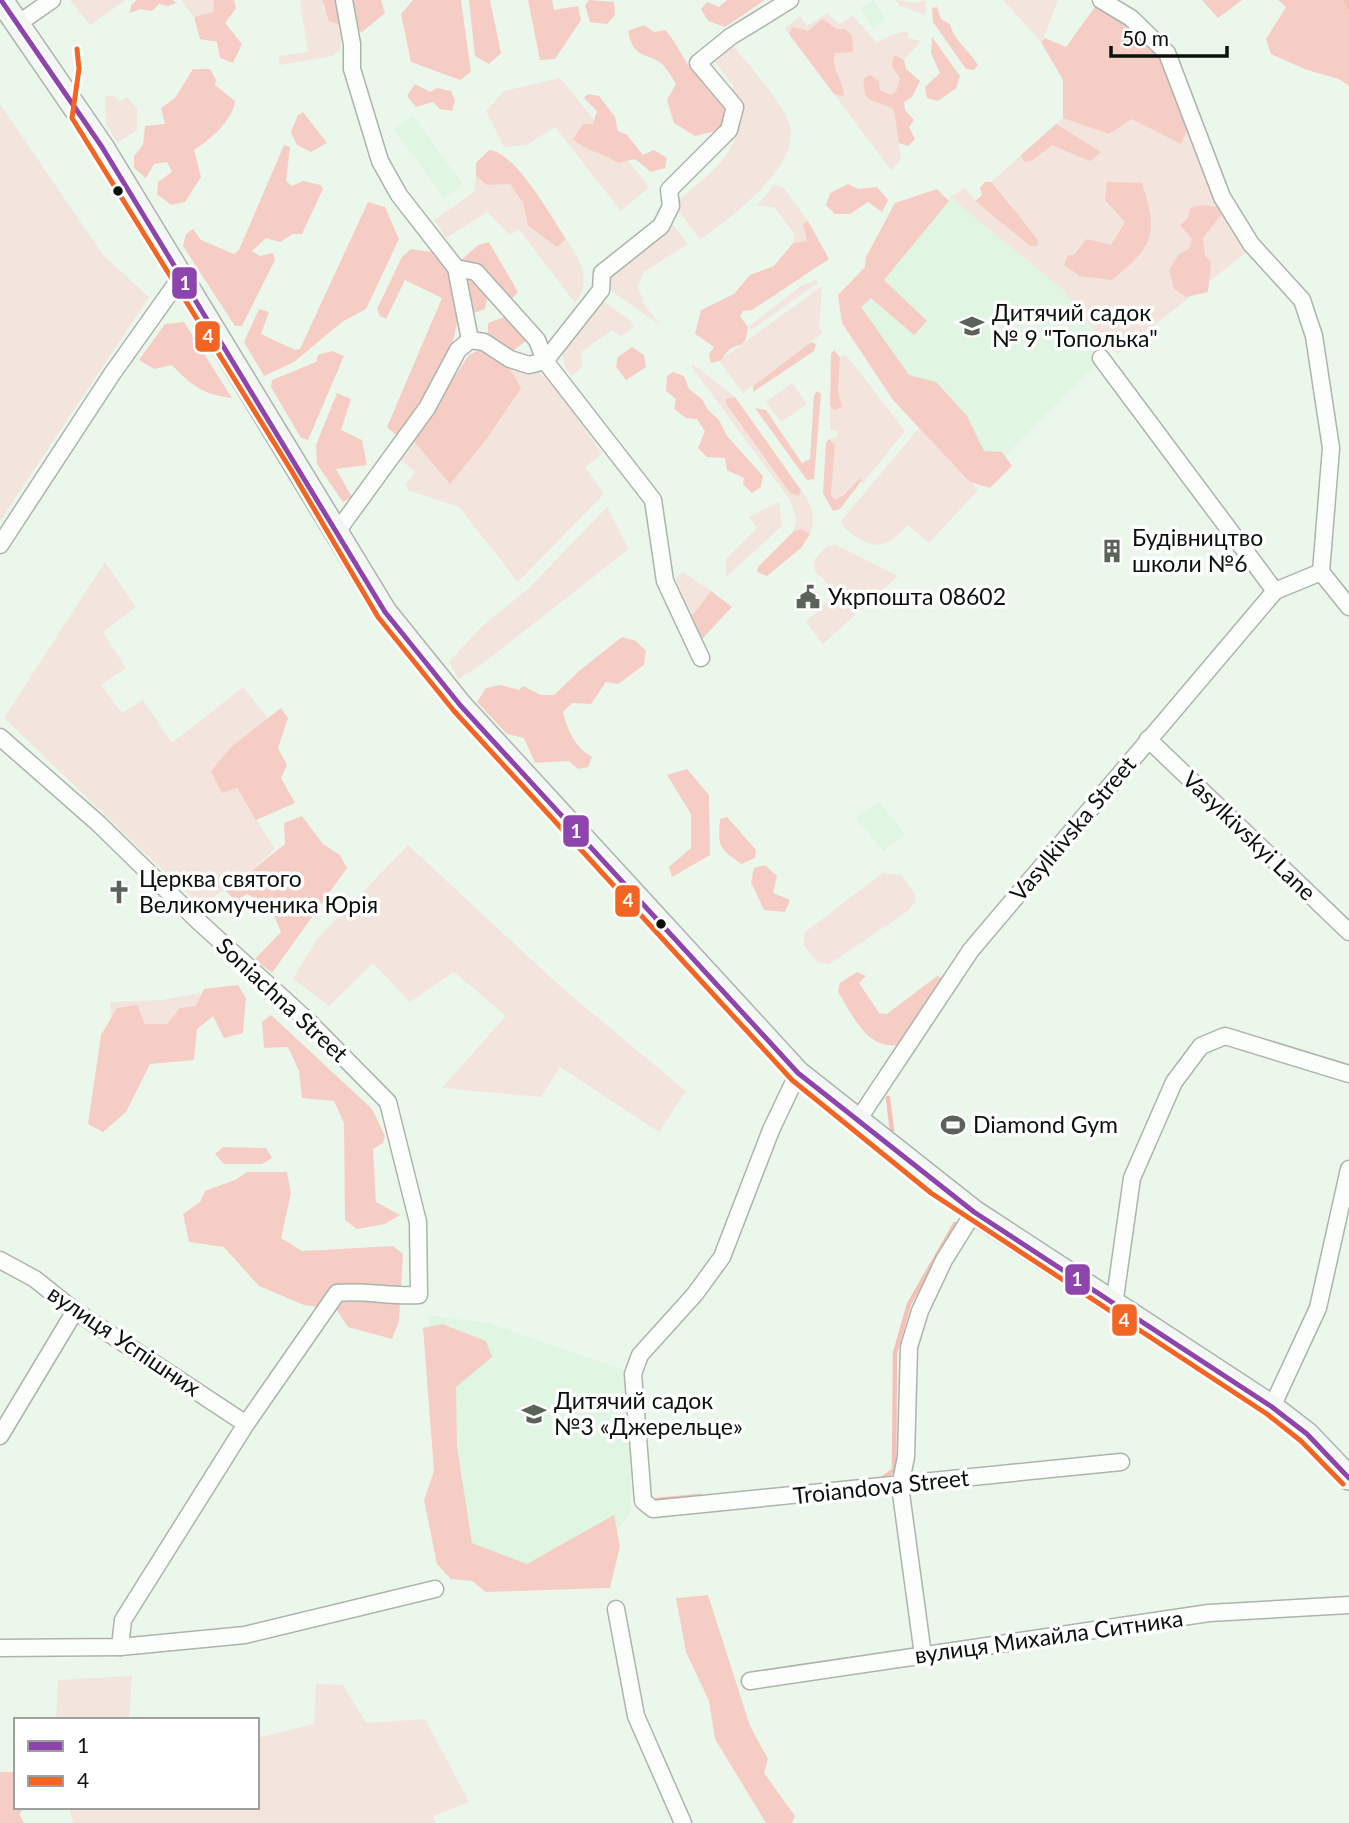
<svg xmlns="http://www.w3.org/2000/svg" width="1349" height="1823" font-family="Lato,sans-serif">
<style>
.built{fill:#e0f5e2}
.green{fill:#f3e4dd}
.forest{fill:#f6cdc4}
.lines{fill:none;stroke-linecap:round;stroke-linejoin:round}
.stream{stroke:#f6c0b7;stroke-width:4.5}
.street-casing{stroke:#acb4ac;stroke-width:19}
.secondary-casing{stroke:#acb4ac;stroke-width:26}
.street{stroke:#fcfefc;stroke-width:16}
.secondary{stroke:#f3f7f4;stroke-width:23}
.bus-1-casing{stroke:#fff;stroke-width:10}
.bus-2-casing{stroke:#fff;stroke-width:10}
.bus-1{stroke:#8e44ad;stroke-width:5}
.bus-2{stroke:#f26522;stroke-width:5}
.bus-dot{fill:#0b120c;stroke:#fff;stroke-width:2.5}
.labels{text-anchor:middle;stroke-width:7;stroke-linejoin:round;paint-order:stroke}
.poi-label{font-size:23px;fill:#0b120c;stroke:#fff;text-anchor:start}
.street-label{font-size:23px;fill:#0b120c;stroke:#fff}
.line-badge{stroke:#fff;stroke-width:2.5}
.badge-label{font-size:19px;text-anchor:middle;font-weight:bold;fill:#fff}
</style>
<rect width="100%" height="100%" fill="#ecf7ec"/>
<g class="built">
<path d="M873,0L886,19L873,28L860,8Z"/>
<path d="M413,116L463,185L444,198L394,129Z"/>
<path d="M950,197L1062,289L1104,343L1107,353L979,482L841,310Z"/>
<path d="M878,801L905,834L883,851L856,818Z"/>
<path d="M428,1315L488,1323L630,1372L631,1511L619,1528L586,1550L534,1569H464Z"/>
</g>
<g class="green">
<path d="M70,0H126L90,25Z"/>
<path d="M181,0H214L213,12L194,17Z"/>
<path d="M300,0H322L323,9L343,26L340,50L332,56L280,65L279,56L308,52Z"/>
<path d="M895,0L917,3L925,0L926,15L900,6Z"/>
<path d="M1003,0H1058C1053,11 1046,36 1041,42Z"/>
<path d="M827,13L839,24L853,16L877,43L891,35L908,31V38L921,41L904,60L895,56L891,62L900,78L896,91L891,95L880,90L879,81L865,85V95C872,104 885,102 895,110L901,160L891,170L785,28L800,16L807,26Z"/>
<path d="M725,46L734,47C748,64 785,105 790,126C800,168 729,218 700,240L674,204C696,184 743,154 737,119C735,111 730,102 727,94L734,86L712,58Z"/>
<path d="M560,78L649,187L621,211L555,127L527,145L504,147L486,111L504,91Z"/>
<path d="M113,95L120,102L127,97L137,108V130L117,143L106,124L105,97Z"/>
<path d="M0,104L103,255L149,297L0,521Z"/>
<path d="M1063,118L1109,134L1132,118L1181,143L1189,126L1222,214L1248,251L1118,354L1104,343L1062,289L950,197L965,188L975,201L1030,246H1036L1011,204L991,182Z"/>
<path d="M476,176L487,185L510,184L523,203L528,227L557,247L566,239C580,259 593,281 575,303L519,229L510,235L487,212L446,238L434,220L474,192Z"/>
<path d="M774,185L783,187L808,221L803,224L807,241L793,243L794,233L774,207L757,206Z"/>
<path d="M672,224L688,244L644,272L637,288L644,300L643,303L660,325L610,290L611,277Z"/>
<path d="M816,280L818,283L751,330L748,327L801,286Z"/>
<path d="M822,286L819,328L823,333L743,393L719,361Z"/>
<path d="M603,301L631,321L634,327L621,336L612,330L581,352L583,366L572,376L565,368L562,350Z"/>
<path d="M480,350L509,367L534,370L556,384L602,454L585,467L604,494L518,582L459,507L408,490L406,484L415,472L401,460L469,355Z"/>
<path d="M846,355L905,431L862,484V480L835,501L831,495L835,445L829,439L837,437V430H830V406L834,410L840,357Z"/>
<path d="M693,364L735,397L726,399L727,405L790,493L799,496L801,490C812,505 816,516 810,534L801,529L793,532L797,520L790,500L691,366Z"/>
<path d="M792,383L807,404L781,422L766,402Z"/>
<path d="M920,427L978,490L929,543L908,525C889,544 881,552 856,537C848,532 845,530 841,521Z"/>
<path d="M779,502L782,526L726,577V559L757,528L749,517Z"/>
<path d="M607,507L629,549L481,665L458,679L449,662L480,628L529,588Z"/>
<path d="M836,545L898,576L823,644L806,622L830,599L829,585L815,571L814,560L827,546Z"/>
<path d="M105,562L136,607L103,632L126,668L101,685L122,713L143,700L172,743L243,687L268,718L231,747L236,788L275,849L244,877L200,906L4,718Z"/>
<path d="M683,572L711,591L691,617L675,578Z"/>
<path d="M408,845L561,987L686,1091L659,1132L560,1067L541,1097L442,1088L506,1016L454,972L410,1002L373,963L329,1006L293,979L317,939Z"/>
<path d="M883,873L901,875L915,894L916,901L908,911L829,964L818,962L804,946V933Z"/>
<path d="M200,993L205,1017L163,1030L112,1032L110,1002L162,1000Z"/>
<path d="M132,1676L129,1720H56L58,1680Z"/>
<path d="M316,1684L343,1685L366,1723L425,1719L469,1802L433,1816L436,1823H73L69,1807H257V1738L314,1724Z"/>
</g>
<g class="forest">
<path d="M137,0H173L176,3L168,6L159,4L152,11L141,9L130,13L131,5Z"/>
<path d="M214,0H234L236,8L225,23L242,44L233,63L220,58L217,42L200,39L194,17L213,12Z"/>
<path d="M322,0H381L385,13L362,32L329,21Z"/>
<path d="M413,0H461L471,72L460,80L411,62L401,14Z"/>
<path d="M469,0H490L501,53L489,64L475,56Z"/>
<path d="M528,0H552L554,10L578,6L581,20L555,59L540,60Z"/>
<path d="M589,0L614,2L615,15L607,24L590,22L585,5Z"/>
<path d="M727,0H765L725,27L708,21L701,9L707,2L719,7Z"/>
<path d="M1202,0H1242L1218,18Z"/>
<path d="M1278,0H1349V86L1339,79L1307,70L1271,54L1266,39L1286,7Z"/>
<path d="M1097,4L1107,8L1161,55L1189,126L1181,144L1132,119L1109,134L1063,118V80L1041,42L1045,38L1066,47Z"/>
<path d="M937,7L941,19L950,24C954,41 969,50 978,65L974,70L966,69L933,22L932,8Z"/>
<path d="M822,19L837,29H845L852,36L853,52L835,53C830,69 844,80 844,96L834,94L789,34L793,27L808,31Z"/>
<path d="M644,25L654,32L665,30C676,42 679,51 687,63C700,82 717,88 728,111L720,130L695,136L674,123L667,100L676,84C672,77 665,65 658,61C640,52 633,55 628,31Z"/>
<path d="M932,37L960,76L956,88L938,101L927,98L925,87L940,73L931,53Z"/>
<path d="M895,55L904,60L906,69L920,81L912,97L904,102L905,110L914,120L909,127L915,139L908,146L899,143L894,110C887,103 872,104 867,97C863,93 865,85 863,79L870,75L879,81L880,90L891,95L896,91L900,78C895,69 888,67 895,55Z"/>
<path d="M193,69H210L216,80L215,85L235,101C233,120 210,140 194,150L201,177L185,202L171,205L157,194L158,182L172,172L167,162L154,164L146,178L134,168V156L143,145L145,126L165,124L161,108L175,98Z"/>
<path d="M415,84L430,92L437,88L451,91L455,101L452,111L440,109L433,102L416,107L407,96Z"/>
<path d="M588,94L599,96L615,117L618,131L627,135L643,155L654,150L667,158L665,168L651,172L635,159L618,163C600,151 589,153 573,139L583,124H593L597,111L584,98Z"/>
<path d="M303,112L327,143L311,152L297,145L291,132L298,115Z"/>
<path d="M1056,124L1101,152L1090,161L1052,145L1033,160L1024,162L1021,155Z"/>
<path d="M284,145L290,147L286,181L292,186L303,181L321,185L323,189L302,234H293L280,242L266,238L252,251L260,256L273,253L275,260L242,326H235L183,246L186,234L193,229L201,240L234,254L239,250Z"/>
<path d="M489,150C516,152 551,217 566,239L557,247L528,226L523,203L510,184L487,185L476,176V163Z"/>
<path d="M985,182H991C1008,201 1022,220 1038,240L1037,246H1030L975,201L982,195L980,188Z"/>
<path d="M1107,182L1142,183C1159,235 1153,246 1112,280L1080,276L1064,265L1068,255H1074L1087,239L1111,245L1125,222L1105,200Z"/>
<path d="M848,184L858,189L877,187L888,200L882,212L868,202L850,214H835L826,205L830,193Z"/>
<path d="M937,189L949,201L884,280L927,321L914,335L871,298L861,307L909,375L936,382L967,416L984,451L1002,452L1012,466L990,488L970,482L893,400L842,323L838,295L865,267L866,257L895,203Z"/>
<path d="M368,202L385,207L399,239L366,309L342,322L294,362L264,376L244,342L259,309L269,312L261,334L295,350L300,349Z"/>
<path d="M1201,205L1219,207L1222,214L1203,238L1205,255L1211,262L1208,292L1186,297L1174,289L1169,270L1179,254L1189,249L1192,239L1180,225L1187,219L1191,208Z"/>
<path d="M808,221L829,259L752,310L743,311L740,316L748,327C745,353 738,340 727,352C724,355 723,359 719,361L711,363L709,354L714,347L695,334L701,310L734,294L750,275L774,266L793,243L807,241L803,224Z"/>
<path d="M489,242L518,292L509,301L488,294L485,309L474,313L458,263L478,245Z"/>
<path d="M411,249L432,252C438,260 448,269 452,278C474,335 429,392 396,435L387,427L442,298L405,280L386,319L380,316L377,309L402,257Z"/>
<path d="M510,315L527,340L513,351L488,334V323Z"/>
<path d="M184,322L232,398C203,395 191,385 172,365L154,369L139,360L165,324Z"/>
<path d="M811,342L816,344L814,351L753,392V386Z"/>
<path d="M632,347L644,355L646,367L626,380L616,367L618,357Z"/>
<path d="M480,350L509,367L521,388L485,441L450,484L413,440L469,355Z"/>
<path d="M834,350L840,357L838,392L842,407L834,410L830,406L831,354Z"/>
<path d="M332,351L344,356L308,440L301,438L271,387L272,380L316,362L318,355Z"/>
<path d="M673,372L684,376L689,389L702,399L708,410L719,420L727,436L763,476L761,487L752,493L743,484L744,478L727,470L725,458L707,457L698,448L705,431L697,419L686,418L674,409L676,399L666,391L667,376Z"/>
<path d="M817,391L821,394L814,479L807,480L755,408L766,410L802,463L810,459L814,395Z"/>
<path d="M337,393L351,399L341,430L362,440L367,465L336,469L352,497L343,502L317,464L316,445Z"/>
<path d="M735,397L801,490L799,496L790,493L727,405L725,399Z"/>
<path d="M829,439L835,445L831,495L835,500L844,495L859,479L862,480L840,509L833,511L823,493L826,443Z"/>
<path d="M801,529L810,534L801,548L767,576L757,572L758,567L793,532Z"/>
<path d="M711,591L732,607L702,639L691,617Z"/>
<path d="M622,637L636,641L646,651L644,665L618,684L606,682L591,704L572,703L563,712C568,731 575,747 592,757L588,767L578,769L569,761L535,763L524,738L507,734L477,702L486,688L501,685L519,690L523,686L541,695H554L579,671Z"/>
<path d="M281,708L288,718L278,748L287,765L281,778L295,803L256,820L237,788L222,793L211,771L231,747Z"/>
<path d="M687,769L709,795L710,855L672,877L669,867L691,848V814L667,775Z"/>
<path d="M302,816L323,844L340,855L347,868L272,973L255,959L281,932L271,908L247,894L235,901L226,891L285,844L284,823Z"/>
<path d="M727,817L756,850L755,858L741,864C718,847 718,847 720,819Z"/>
<path d="M765,865L777,876L773,893L790,900L785,912L764,910L751,882L754,868Z"/>
<path d="M857,972L866,976L859,983L879,1013L887,1014L937,976L946,980L903,1044C868,1053 854,1017 838,992L840,983Z"/>
<path d="M238,985L246,998L243,1033L224,1038L213,1016L197,1029L194,1060L150,1064L126,1112L103,1132L88,1124L101,1035L117,1008L137,1005L145,1024H167L180,1008L196,1006L204,989Z"/>
<path d="M271,1015L372,1109L385,1136L383,1143L373,1149L376,1202L400,1215L385,1224L357,1229L345,1220L344,1123L334,1101L302,1098L299,1071L288,1047L264,1048L262,1022Z"/>
<path d="M223,1147L266,1148L272,1158L262,1164H224L215,1154Z"/>
<path d="M247,1172H287L291,1193L281,1238L302,1251L393,1246L403,1254L399,1321L392,1339L348,1327L336,1309L304,1305L259,1286L224,1247L189,1242L183,1214L200,1202L205,1191L235,1180Z"/>
<path d="M442,1324L486,1341L492,1357L456,1387L457,1447L472,1543L527,1564L614,1515L620,1546L610,1588L486,1592L472,1581L451,1579L437,1564L424,1500L434,1471L423,1328Z"/>
<path d="M708,1595L750,1726L768,1759L764,1773L795,1816L792,1823H766L715,1739L709,1701L686,1652L676,1598Z"/>
<path d="M0,1772H16V1807H26L19,1814L24,1823H0Z"/>
</g>
<g class="lines">
<g class="stream">
<path d="M1346,0L1349,7"/>
<path d="M888,1098L892,1131"/>
<path d="M879,1481L894,1470L895,1353L909,1304L955,1224"/>
<path d="M656,1500L700,1496"/>
</g>
<g class="street-casing">
<g id="street">
<path d="M344,0L352,44V69L380,161L399,195L456,268L470,340"/>
<path d="M1101,0L1131,18L1167,53L1222,197L1251,244L1302,300L1314,336L1331,448L1321,572L1349,607"/>
<path d="M19,23L52,0"/>
<path d="M456,268L476,272L537,340L545,361L653,500L665,581L701,658"/>
<path d="M1101,358L1275,591"/>
<path d="M336,533L427,408L458,350L470,340L484,342L510,359L529,365L545,361L601,290L602,273L661,226L671,206L669,190L729,130L735,107L698,63L730,37L790,0"/>
<path d="M0,545L112,374L181,277"/>
<path d="M0,737L99,824L197,920L309,1022L388,1102L418,1222L419,1295C391,1297 364,1290 337,1293L246,1424L123,1620L120,1647"/>
<path d="M1148,739L1349,932"/>
<path d="M798,1073L771,1130L722,1257L695,1294L640,1355L633,1374L643,1501L653,1509L1121,1462"/>
<path d="M858,1120L971,950L1275,591L1321,572"/>
<path d="M0,1260L35,1279L75,1311L246,1424"/>
<path d="M1114,1305L1132,1178L1174,1082L1201,1046L1225,1036L1349,1074"/>
<path d="M1272,1407L1318,1308L1349,1169"/>
<path d="M0,1436L75,1311"/>
<path d="M616,1609L636,1716L683,1823"/>
<path d="M0,1648L120,1647L245,1635L435,1589"/>
<path d="M923,1655L900,1486L906,1457L909,1347L920,1311L944,1260L974,1212"/>
<path d="M750,1681L1209,1613L1349,1605"/>
</g>
</g>
<g class="secondary-casing">
<path id="secondary" d="M1,0L102,147L385,612L460,705L798,1073L974,1212L1272,1407L1307,1434L1349,1478"/>
</g>
<use href="#street" class="street"/>
<use href="#secondary" class="secondary"/>
<g class="bus-1-casing">
<path id="bus-1" d="M1,0L102,147L385,612L460,705L798,1073L974,1212L1272,1407L1307,1434L1349,1478"/>
</g>
<g class="bus-2-casing">
<path id="bus-2" d="M77,49L79,69L72,118L291,470L378,617L454,711L702,982L792,1080L931,1193L1267,1414L1301,1441L1343,1484"/>
</g>
<use href="#bus-1" class="bus-1"/>
<use href="#bus-2" class="bus-2"/>
</g>
<defs>
<g id="school-bare" transform="scale(1.89)"><path d="M0-5L7-2L0 1L-7-2ZM-4 1L0 2.5L4 1V4Q0 6-4 4Z" fill="#5a625a" stroke="#fff" stroke-width="2.5" paint-order="stroke"/></g>
<g id="building-bare" transform="scale(1.89)"><path d="M-4-6H4V6H1V3H-1V6H-4ZM-2.5-4.3h1.7v1.8h-1.7ZM.8-4.3h1.7v1.8H.8ZM-2.5-1h1.7V.8h-1.7ZM.8-1h1.7V.8H.8Z" fill="#5a625a" stroke="#fff" stroke-width="2.5" paint-order="stroke"/></g>
<g id="civic-bare" transform="scale(1.89)"><path d="M-.6-6.5H3V-4.5H.6V-3L4-1V1h2V6H-6V1h2V-1L-.6-3ZM-1.2 2.5V6h2.4V2.5Z" fill="#5a625a" stroke="#fff" stroke-width="2.5" paint-order="stroke"/></g>
<g id="church-bare" transform="scale(1.89)"><path d="M-1.2-6h2.4v3.5h3.3v2.4h-3.3V6h-2.4V-.1h-3.3v-2.4h3.3Z" fill="#5a625a" stroke="#fff" stroke-width="2.5" paint-order="stroke"/></g>
<g id="stadium-bare" transform="scale(1.89)"><path d="M0-5a6.5 5 0 1 0 0 10a6.5 5 0 1 0 0-10ZM-3.5-1.8h7v3.6h-7Z" fill="#5a625a" stroke="#fff" stroke-width="2.5" paint-order="stroke"/></g>
</defs>
<g fill-rule="evenodd">
<use href="#school-bare" x="972" y="326"/>
<use href="#building-bare" x="1112" y="551"/>
<use href="#civic-bare" x="808" y="597"/>
<use href="#church-bare" x="119" y="892"/>
<use href="#stadium-bare" x="953" y="1125"/>
<use href="#school-bare" x="534" y="1414"/>
</g>
<g class="bus-dot">
<circle cx="118" cy="191" r="6"/>
<circle cx="661" cy="924" r="6"/>
</g>
<g class="labels">
<g class="poi-label">
<text x="992" y="321">Дитячий садок<tspan x="992" dy="26">№ 9 "Тополька"</tspan></text>
<text x="1132" y="546">Будівництво<tspan x="1132" dy="26">школи №6</tspan></text>
<text x="828" y="605">Укрпошта 08602</text>
<text x="139" y="887">Церква святого<tspan x="139" dy="26">Великомученика Юрія</tspan></text>
<text x="973" y="1133">Diamond Gym</text>
<text x="554" y="1409">Дитячий садок<tspan x="554" dy="26">№3 «Джерельце»</tspan></text>
</g>
<g class="street-label">
<text transform="translate(1073 829) rotate(-50)" y="8">Vasylkivska Street</text>
<text transform="translate(1249 836) rotate(44)" y="8">Vasylkivskyi Lane</text>
<text transform="translate(282 1000) rotate(43)" y="8">Soniachna Street</text>
<text transform="translate(124 1341) rotate(34)" y="8">вулиця Успішних</text>
<text transform="translate(881 1487) rotate(-6)" y="8">Troiandova Street</text>
<text transform="translate(1049 1637) rotate(-8)" y="8">вулиця Михайла Ситника</text>
</g>
</g>
<g class="line-badge">
<rect x="171" y="266" width="27" height="34" rx="7" fill="#8e44ad"/>
<rect x="194" y="320" width="27" height="33" rx="7" fill="#f26522"/>
<rect x="562" y="814" width="28" height="34" rx="7" fill="#8e44ad"/>
<rect x="614" y="884" width="27" height="34" rx="7" fill="#f26522"/>
<rect x="1064" y="1263" width="27" height="33" rx="7" fill="#8e44ad"/>
<rect x="1111" y="1303" width="27" height="34" rx="7" fill="#f26522"/>
</g>
<g class="badge-label">
<text x="185" y="290">1</text>
<text x="208" y="343">4</text>
<text x="576" y="838">1</text>
<text x="628" y="907">4</text>
<text x="1077" y="1286">1</text>
<text x="1124" y="1327">4</text>
</g>
<rect x="14" y="1718" width="245" height="91" fill="#ffffff" stroke="#9da09e" stroke-width="2"/>
<rect x="28" y="1741" width="35" height="10" fill="#8e44ad" stroke="#9da09e" stroke-width="2"/>
<text x="77" y="1753" font-size="21" fill="#0b120c">1</text>
<rect x="28" y="1776" width="35" height="10" fill="#f26522" stroke="#9da09e" stroke-width="2"/>
<text x="77" y="1788" font-size="21" fill="#0b120c">4</text>
<path d="M1111 46v10h116v-10" fill="none" stroke="#0b120c" stroke-width="3.5"/>
<text x="1122" y="46" font-size="21" fill="#0b120c" stroke="#ffffff" stroke-width="5" paint-order="stroke">50 m</text>
</svg>
